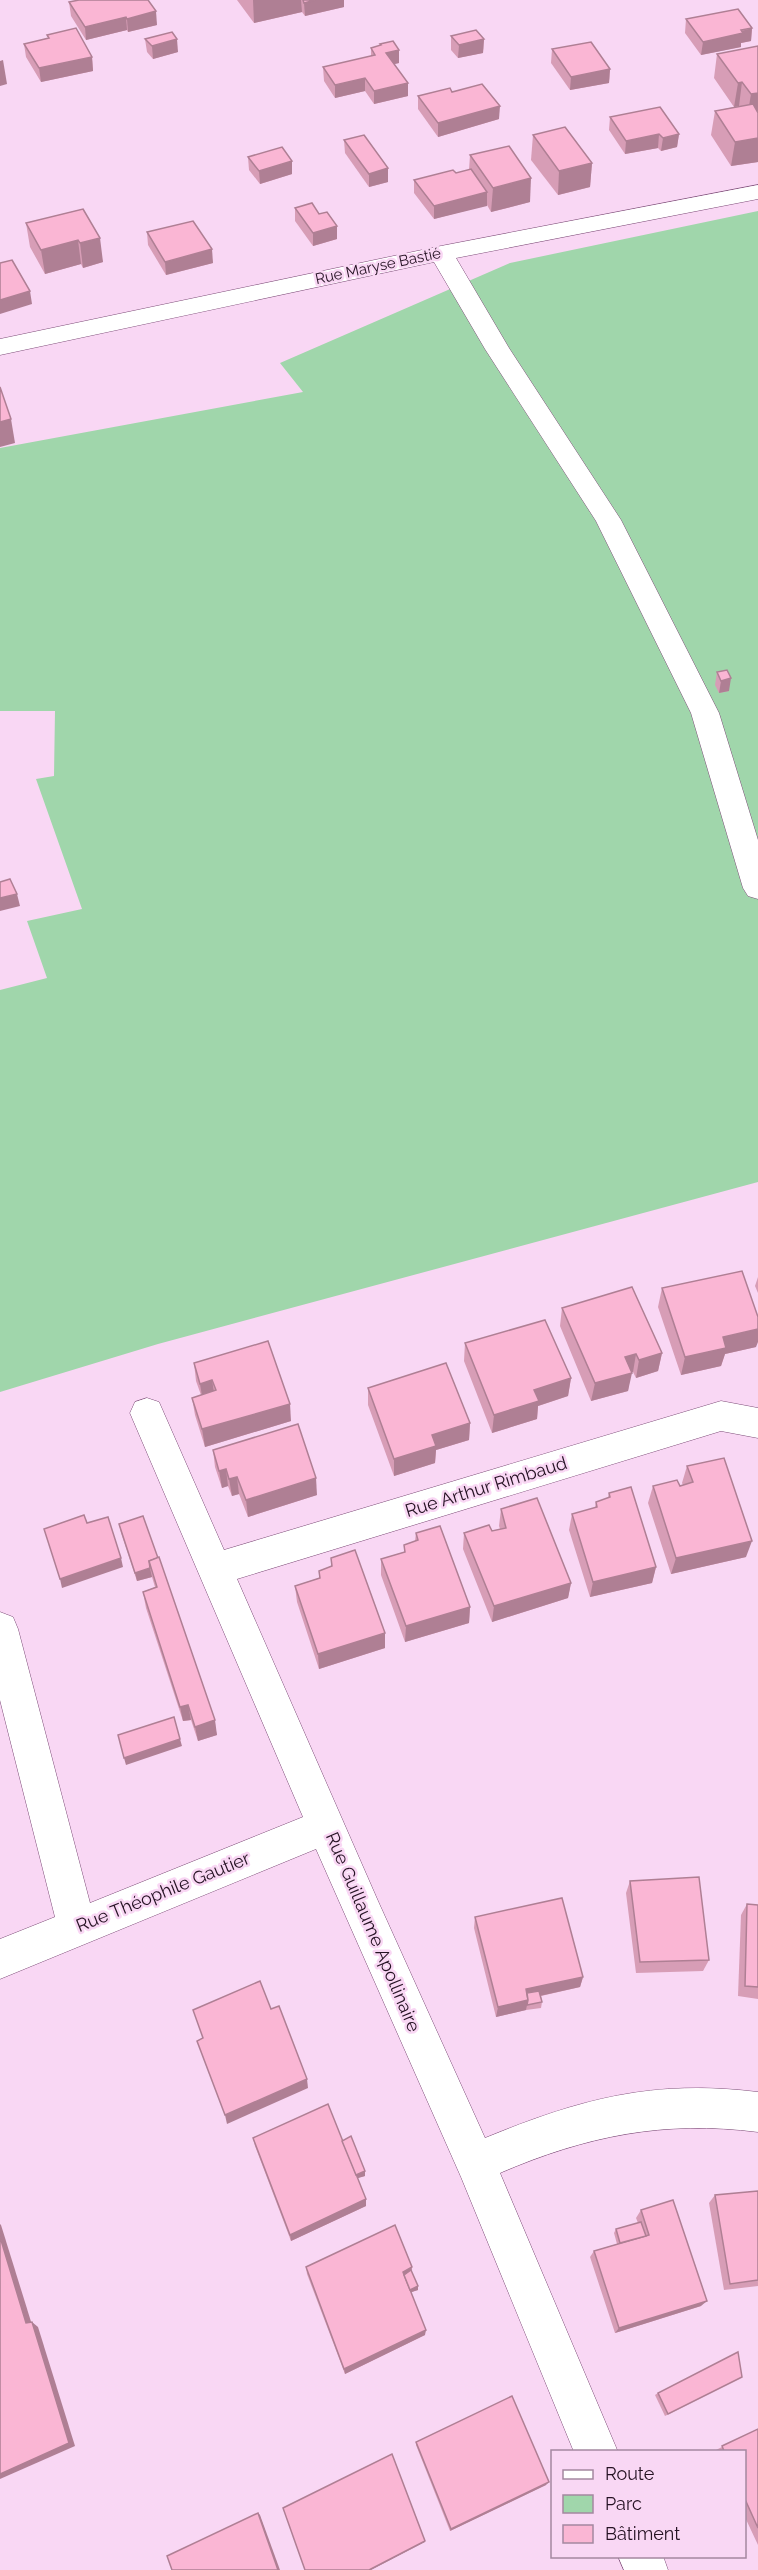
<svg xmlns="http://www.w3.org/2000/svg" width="758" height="2570" font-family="Raleway,sans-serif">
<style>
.green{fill:#a0d6ab}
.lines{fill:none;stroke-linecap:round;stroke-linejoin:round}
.street-casing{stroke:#7c4c77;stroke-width:1}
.street{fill:#fff;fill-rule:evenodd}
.wall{fill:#d79db6}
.shaded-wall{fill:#af7f94}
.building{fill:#fab6d4;stroke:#af7f94;stroke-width:1.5}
.labels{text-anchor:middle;stroke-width:5;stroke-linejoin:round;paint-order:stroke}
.far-street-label{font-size:15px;fill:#251223;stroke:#f9d7f4}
.street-label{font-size:18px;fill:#251223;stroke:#f9d7f4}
</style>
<rect width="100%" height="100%" fill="#f9d7f4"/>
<path class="green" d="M758,211V1182L158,1344L0,1392V990L47,978L27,921L82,909L36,779L54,776L55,711H0V448L303,392L280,363L510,263Z"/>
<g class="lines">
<g class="street-casing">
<g id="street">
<path d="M758,185V199L456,258L509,348L621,520L719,713L758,840V899L748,896L743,888L691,713L596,521L485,349L434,262L0,355V339L441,246Z"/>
<path d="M147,1398L159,1402L224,1550L721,1401L758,1408V1438L721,1431L237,1579L378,1901L485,2138C580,2099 653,2079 758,2092V2132C664,2120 586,2136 500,2173L618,2452H574L461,2177L316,1849L0,1979V1939L55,1917L0,1700V1612L13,1617L18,1629L90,1903L303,1817L130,1413L135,1402Z"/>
<path d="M618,2556H663L668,2570H624Z"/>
</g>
</g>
<use href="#street" class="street"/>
</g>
<g class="wall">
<path d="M237,0H344V7L305,16L302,12L254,23Z"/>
<path d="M69,2L157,25L128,32L127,30L86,40L71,16Z"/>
<path d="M686,19L752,28L751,41L741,43V47L701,55L685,33Z"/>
<path d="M47,35L92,57L93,71L41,82L26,57L24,44L48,38Z"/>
<path d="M451,36L484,39L483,53L458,58L451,50Z"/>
<path d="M145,39L178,52L153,59L147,52Z"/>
<path d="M380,44L399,50V63L394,64L408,83V96L374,104L365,91L335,98L324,81L323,67L371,56V48L380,46Z"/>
<path d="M758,46V162L731,166L711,135L715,111L734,107L714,78L717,54Z"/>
<path d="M552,49L610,69L609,83L570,90L551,63Z"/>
<path d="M452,92L499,119L438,137L418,109V96Z"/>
<path d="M610,117L679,134L677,147L661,151L658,148L625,154L609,130Z"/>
<path d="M533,135L592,163L590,187L558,195L531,160Z"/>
<path d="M344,140L388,168V182L369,187L345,153Z"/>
<path d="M470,155L530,202L491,212L487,205L434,219L414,193V180L456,173L469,170Z"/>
<path d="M248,157L292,174L260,184L249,170Z"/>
<path d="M295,208L337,226V239L313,246L295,221Z"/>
<path d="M83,209L103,262L83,268L81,264L45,274L30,247L26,223Z"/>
<path d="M147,232L213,263L166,275L148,245Z"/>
<path d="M717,672L729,691L719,693L715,685Z"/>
<path d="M758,1277V1293L755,1286Z"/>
<path d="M662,1288L756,1347L725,1354L721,1366L681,1375L658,1307Z"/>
<path d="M562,1308L662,1353L658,1371L636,1378L633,1372H631L628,1391L591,1401L560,1326Z"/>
<path d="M465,1343L571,1378L568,1396L538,1406L537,1419L492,1433L464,1361Z"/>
<path d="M194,1363L291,1421L205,1447L195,1415L192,1398L201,1395L196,1381Z"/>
<path d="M368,1388L470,1423L469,1440L436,1450L435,1463L394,1476L368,1405Z"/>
<path d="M213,1450L317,1495L248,1517L239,1494L232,1496L228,1486L222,1488L215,1467Z"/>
<path d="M687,1466L746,1557L671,1574L648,1503L653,1486L683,1485L682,1483Z"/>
<path d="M609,1493L656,1567L652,1583L590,1597L569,1530L572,1514L595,1508L596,1502L608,1498Z"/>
<path d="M501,1509L571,1583L568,1598L492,1622L463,1549L464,1533L492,1531L500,1529L499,1526Z"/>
<path d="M143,1516L217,1735L198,1741L191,1720L183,1721L146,1608L143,1592L155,1587L152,1577L137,1581L121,1533L119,1524Z"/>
<path d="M416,1533L470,1607L469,1623L405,1642L381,1575V1559L404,1552V1545L415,1541Z"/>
<path d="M331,1558L385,1648L319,1669L297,1602L295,1586L319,1578V1571L331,1566Z"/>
<path d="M630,1881L709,1960L703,1971L636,1973L626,1893Z"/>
<path d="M747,1904L758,1905V1999L738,1996L741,1915Z"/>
<path d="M475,1917L583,1977L580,1987L541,1996L542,2002L541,2008L526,2010L496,2017L474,1928Z"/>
<path d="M253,2138L342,2141L365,2171V2176L357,2178L366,2199V2206L291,2241L255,2146Z"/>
<path d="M758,2191V2286L724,2290L709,2203L715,2195Z"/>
<path d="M641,2210L701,2306L615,2333L590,2257L594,2251L617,2244L614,2233L616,2229L638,2223L636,2218Z"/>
<path d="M306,2267L411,2270L418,2286V2290L411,2292L425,2335L345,2374L307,2274Z"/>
<path d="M738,2379L665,2416L655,2395L658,2393Z"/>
<path d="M758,2429V2545L744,2515V2451H716V2450Z"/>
<path d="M416,2442L546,2485L450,2531L416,2445Z"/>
</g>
<g class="shaded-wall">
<path d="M253,0H301L302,12L254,23Z"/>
<path d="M315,0H344V7L305,16L304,3Z"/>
<path d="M156,11L157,25L128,32L127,19Z"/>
<path d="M126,17L127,30L86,40L85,27Z"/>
<path d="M752,28L751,41L741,43V47L701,55L703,42Z"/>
<path d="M177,39L178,52L153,59L152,46Z"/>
<path d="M484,39L483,53L458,58L459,45Z"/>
<path d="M399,50V63L386,66V53Z"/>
<path d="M92,57L93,71L41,82L39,68Z"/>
<path d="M3,60L7,84L0,86V61Z"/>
<path d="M610,69L609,83L570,90L571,77Z"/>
<path d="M365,78V91L335,98V85Z"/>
<path d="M742,82L739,106L734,107L738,83Z"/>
<path d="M408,83V96L374,104V91Z"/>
<path d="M758,93V116L747,118L751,94Z"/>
<path d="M500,106L499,119L438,137V123Z"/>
<path d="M659,134L658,148L625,154L626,141Z"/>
<path d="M679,134L677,147L661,151L663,138Z"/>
<path d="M758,138V162L731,166L735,142Z"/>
<path d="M292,161V174L260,184L259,171Z"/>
<path d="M592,163L590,187L558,195L559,171Z"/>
<path d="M388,168V182L369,187V174Z"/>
<path d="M531,178L530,202L491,212L493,188Z"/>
<path d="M487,192V206L434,219V206Z"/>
<path d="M337,226V239L313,246V233Z"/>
<path d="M100,238L103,262L83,268L80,243Z"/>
<path d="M78,240L81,264L45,274L41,250Z"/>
<path d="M212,249L213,263L166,275L165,262Z"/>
<path d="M30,291L32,304L0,314V300Z"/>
<path d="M11,419L15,443L0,447V422Z"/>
<path d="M731,678L729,691L719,693L721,681Z"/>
<path d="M17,894L20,906L0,911V898Z"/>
<path d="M758,1329V1342L756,1347L725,1354L721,1366L681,1375L685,1357L723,1337Z"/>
<path d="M662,1353L658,1371L636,1378L639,1360Z"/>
<path d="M636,1354L633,1372L621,1376L625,1357Z"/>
<path d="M632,1373L628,1391L591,1401L595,1383Z"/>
<path d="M571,1378L568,1396L538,1406L537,1419L492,1433L494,1415L534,1390Z"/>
<path d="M212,1380L215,1398L203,1402L200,1384Z"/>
<path d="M290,1404L291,1421L205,1447L202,1429Z"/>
<path d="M470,1423L469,1440L436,1450L435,1463L394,1476V1459L432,1435Z"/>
<path d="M226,1469L228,1486L222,1488L219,1471Z"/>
<path d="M237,1477L239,1494L232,1496L229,1479Z"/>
<path d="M316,1478L317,1495L248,1517L246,1500Z"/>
<path d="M752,1541L746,1557L671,1574L676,1558Z"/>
<path d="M121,1558L123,1567L62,1588L60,1579Z"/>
<path d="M656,1567L652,1583L590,1597L593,1582Z"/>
<path d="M150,1568L152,1577L137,1581L135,1573Z"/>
<path d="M571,1583L568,1598L492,1622L494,1606Z"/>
<path d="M470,1607L469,1623L405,1642L406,1626Z"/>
<path d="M385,1633V1648L319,1669L318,1654Z"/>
<path d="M188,1705L191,1720L183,1721L180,1707Z"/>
<path d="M215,1720L217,1735L198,1741L195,1727Z"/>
<path d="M180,1739L182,1746L126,1765L124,1758Z"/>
<path d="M583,1977L580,1987L526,1999V1989Z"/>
<path d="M528,2000L526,2010L496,2017L498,2007Z"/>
<path d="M307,2079L308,2088L227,2124L225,2115Z"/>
<path d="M365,2171V2176L355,2179V2175Z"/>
<path d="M366,2199V2206L291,2241L290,2235Z"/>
<path d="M0,2224L1,2225L33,2328L26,2323L0,2237Z"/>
<path d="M412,2267L411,2274L404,2278L403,2272Z"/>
<path d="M418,2286V2290L409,2293V2290Z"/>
<path d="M707,2301L701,2306L615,2333L619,2328Z"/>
<path d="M32,2322L38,2327L75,2446L0,2479V2474Z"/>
<path d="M426,2330L425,2335L345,2374L344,2369Z"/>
<path d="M549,2482L546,2485L450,2531L451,2529Z"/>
<path d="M258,2513L260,2515L280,2570H278Z"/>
<path d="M425,2541V2542L371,2570H369Z"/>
</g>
<g class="building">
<path d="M79,0H148L156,11L127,19L126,17L85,27L69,2Z"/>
<path d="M303,0H315L304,3Z"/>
<path d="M738,9L752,28L741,30L743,33L703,42L686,19Z"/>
<path d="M76,28L92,57L39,68L24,44L49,38L47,35Z"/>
<path d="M476,30L484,39L459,45L451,36Z"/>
<path d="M172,32L177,39L152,46L145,39Z"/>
<path d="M393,41L399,50L386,53L408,83L374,91L365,78L335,85L323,67L375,55L371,48L381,45L380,44Z"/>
<path d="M591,42L610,69L571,77L552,49Z"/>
<path d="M758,46V93L751,94L742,82L738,83L717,54Z"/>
<path d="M482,84L500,106L438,123L418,96L450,88L452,92Z"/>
<path d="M753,104L758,113V138L735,142L715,111Z"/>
<path d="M660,107L679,134L663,138L659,134L626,141L610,117Z"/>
<path d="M565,127L592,163L559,171L533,135Z"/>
<path d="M364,135L388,168L369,174L344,140Z"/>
<path d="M509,146L531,178L493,188L470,155Z"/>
<path d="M282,147L292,161L259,171L248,157Z"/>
<path d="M471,169L487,192L434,206L414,180L453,170L456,173Z"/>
<path d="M312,203L319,214L327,212L337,226L313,233L295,208Z"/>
<path d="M83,209L100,238L80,243L78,240L41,250L26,223Z"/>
<path d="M193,221L212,249L165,262L147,232Z"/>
<path d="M12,260L30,291L0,300V263Z"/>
<path d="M0,387L11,419L0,422Z"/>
<path d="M727,670L731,678L721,681L717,672Z"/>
<path d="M10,879L17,894L0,898V882Z"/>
<path d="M742,1271L758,1317V1329L723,1337L726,1348L685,1357L662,1288Z"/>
<path d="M632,1287L662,1353L639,1360L636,1354L625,1357L632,1373L595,1383L562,1308Z"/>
<path d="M545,1320L571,1378L534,1390L539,1401L494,1415L465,1343Z"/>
<path d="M268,1341L290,1404L202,1429L192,1398L216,1390L212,1380L200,1384L194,1363Z"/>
<path d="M446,1363L470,1423L432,1435L436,1446L394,1459L368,1388Z"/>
<path d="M298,1424L316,1478L246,1500L237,1477L229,1479L226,1469L219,1471L213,1450Z"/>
<path d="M724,1458L752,1541L676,1558L653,1486L677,1480L680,1486L693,1482L687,1466Z"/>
<path d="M631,1487L656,1567L593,1582L572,1514L597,1507L596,1502L610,1497L609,1493Z"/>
<path d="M537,1498L571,1583L494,1606L464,1533L489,1525L492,1531L506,1528L501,1509Z"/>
<path d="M84,1515L87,1523L108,1517L121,1558L60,1579L44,1529Z"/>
<path d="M143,1516L158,1558L149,1561L150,1568L135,1573L119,1524Z"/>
<path d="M440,1526L470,1607L406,1626L381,1559L405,1552L404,1545L418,1540L416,1533Z"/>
<path d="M355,1550L385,1633L318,1654L295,1586L320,1578L319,1571L332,1566L331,1558Z"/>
<path d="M159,1557L215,1720L195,1727L188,1705L180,1707L143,1592L157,1587L149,1561Z"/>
<path d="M174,1717L180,1739L124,1758L118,1735Z"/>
<path d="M699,1877L709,1960L640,1962L630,1881Z"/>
<path d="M562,1898L583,1977L526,1989L528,2000L498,2007L475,1917Z"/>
<path d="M747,1904L758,1905V1987L745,1986Z"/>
<path d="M260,1981L271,2009L279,2006L307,2079L225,2115L197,2041L203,2038L193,2010Z"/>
<path d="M539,1991L542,2002L527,2005L528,2000L527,1993Z"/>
<path d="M328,2104L366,2199L290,2235L253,2138Z"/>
<path d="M351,2136L365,2171L356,2175L342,2141Z"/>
<path d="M758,2191V2280L730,2284L715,2195Z"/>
<path d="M673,2200L707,2301L619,2328L594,2251L649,2235L641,2210Z"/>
<path d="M641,2222L646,2236L620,2243L616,2229Z"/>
<path d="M395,2225L412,2267L403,2272L426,2330L344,2369L306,2267Z"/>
<path d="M0,2237L26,2323L32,2322L69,2443L0,2474Z"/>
<path d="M411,2270L418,2286L410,2290L404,2275Z"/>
<path d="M738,2352L742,2377L668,2414L658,2393Z"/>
<path d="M512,2396L549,2482L451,2529L416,2442Z"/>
<path d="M758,2429V2528L744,2497V2451H724L722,2446Z"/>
<path d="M392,2454L425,2541L369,2570H305L283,2508Z"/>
<path d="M258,2513L278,2570H172L167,2556Z"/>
</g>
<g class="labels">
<g class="far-street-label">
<text transform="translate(378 266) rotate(-12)" y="5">Rue Maryse Bastié</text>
</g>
<g class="street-label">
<text transform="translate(486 1487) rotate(-17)" y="6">Rue Arthur Rimbaud</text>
<text transform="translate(163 1892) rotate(-22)" y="6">Rue Théophile Gautier</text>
<text transform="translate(373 1932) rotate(67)" y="6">Rue Guillaume Apollinaire</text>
</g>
</g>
<rect x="551" y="2450" width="195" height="108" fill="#f9d7f4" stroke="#a488a0" stroke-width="1.5"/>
<rect x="563" y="2470" width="30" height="9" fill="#ffffff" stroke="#a488a0" stroke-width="1.5"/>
<text x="605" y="2480" font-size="18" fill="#251223">Route</text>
<rect x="563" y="2495" width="30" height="18" fill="#a0d6ab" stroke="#a488a0" stroke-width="1.5"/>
<text x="605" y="2510" font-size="18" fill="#251223">Parc</text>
<rect x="563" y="2525" width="30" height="18" fill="#fab6d4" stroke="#a488a0" stroke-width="1.5"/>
<text x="605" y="2540" font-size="18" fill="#251223">Bâtiment</text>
</svg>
